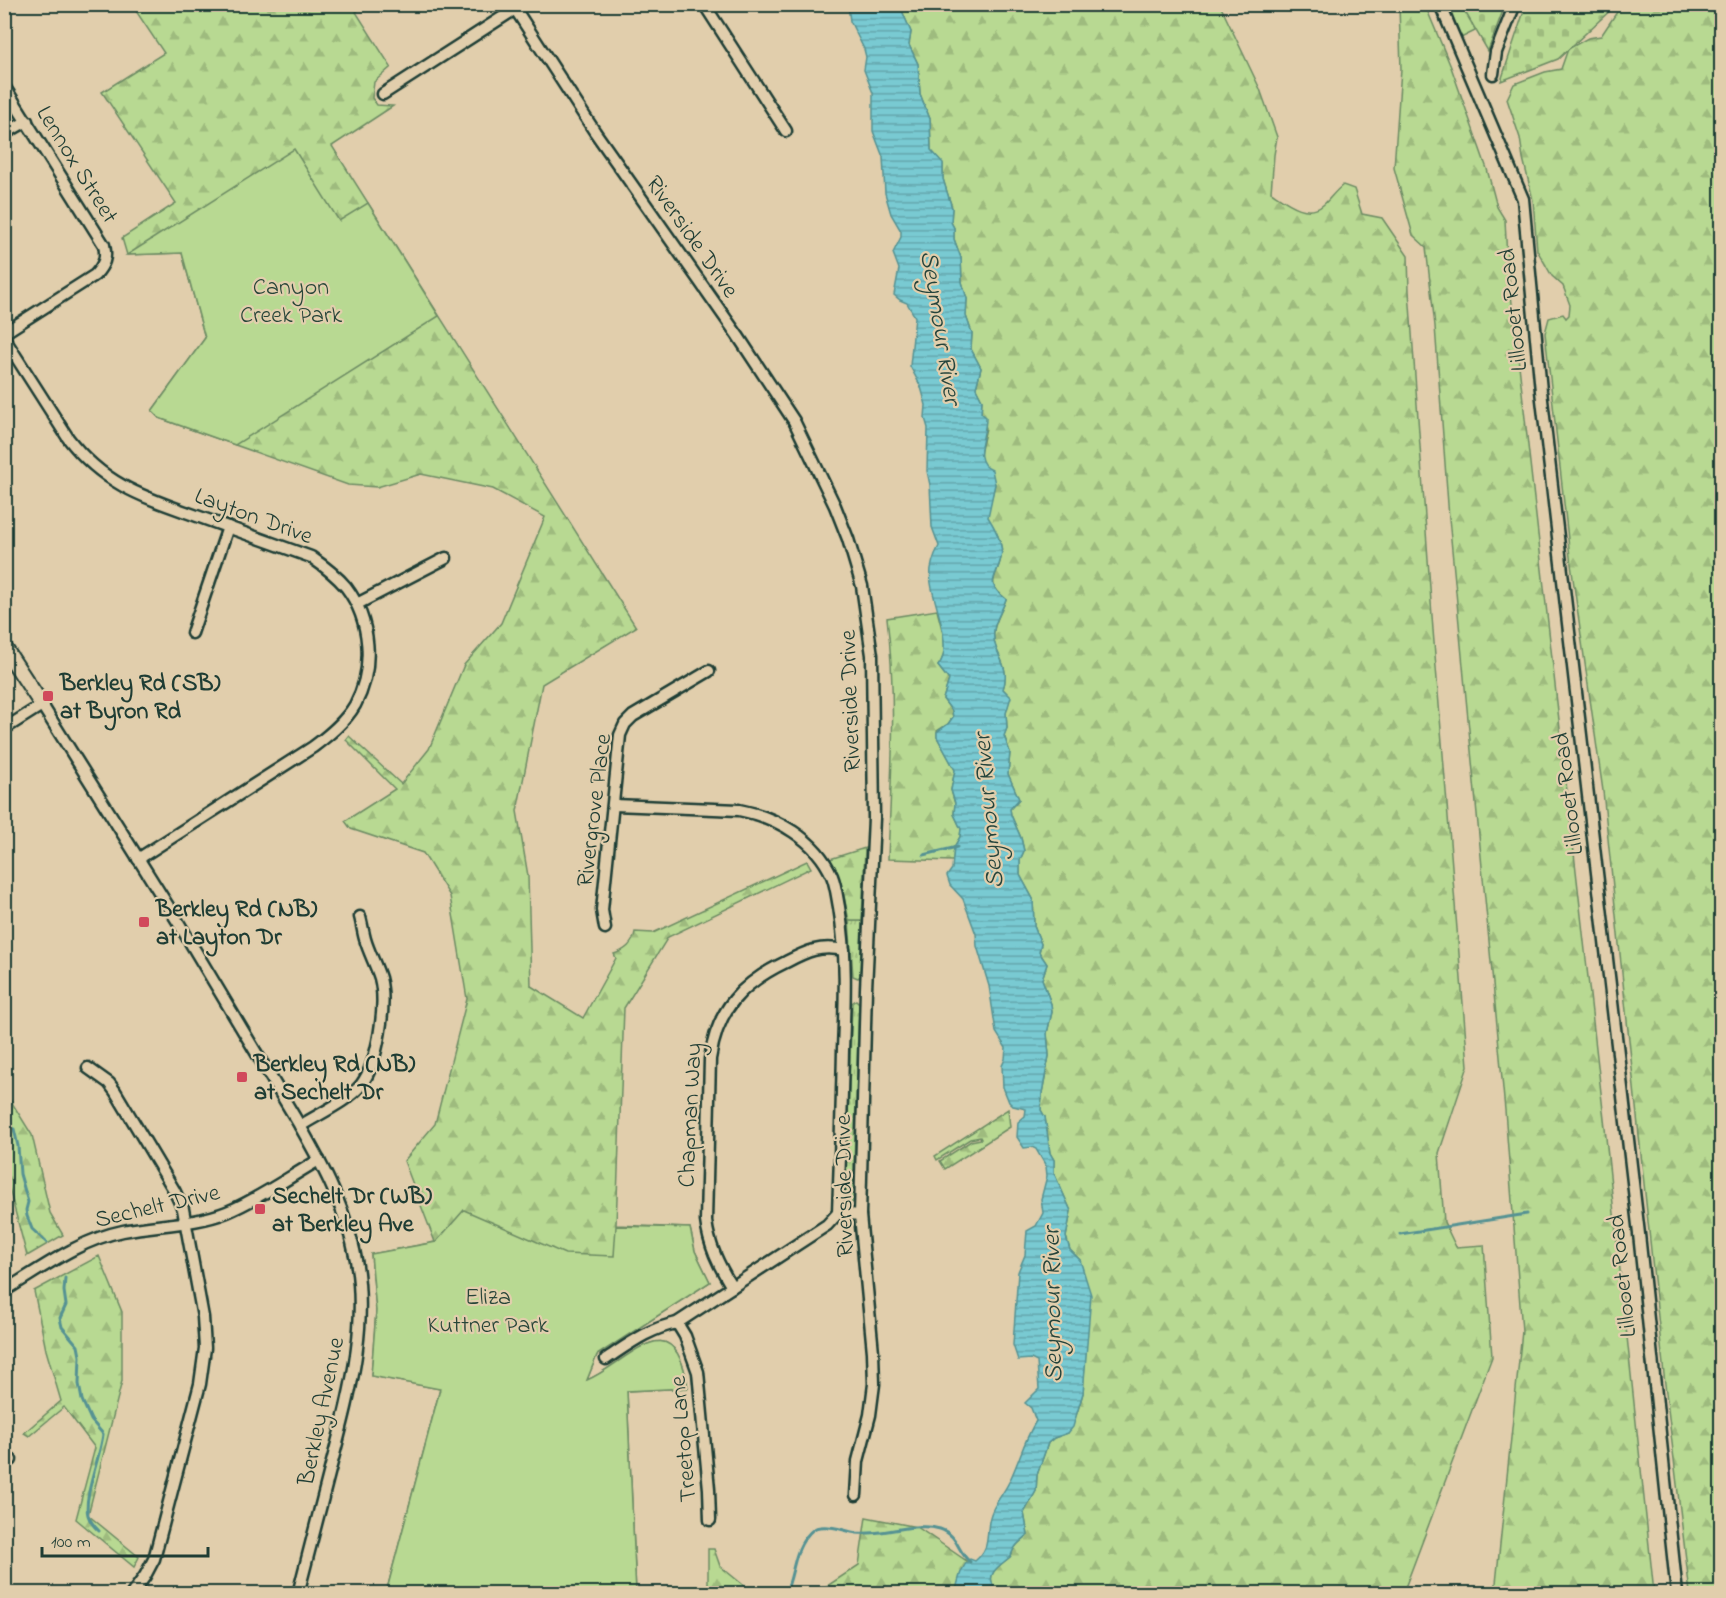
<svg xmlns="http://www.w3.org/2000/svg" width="1726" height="1598" font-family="'Indie Flower',sans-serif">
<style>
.grass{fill:url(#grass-tufts);stroke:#6c8b63;stroke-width:1.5}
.forest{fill:url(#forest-firs);stroke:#6c8b63;stroke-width:1.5}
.cemetery{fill:url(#cemetery-stones);stroke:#6c8b63;stroke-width:1.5}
.park{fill:#b8d992;stroke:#6c8b63;stroke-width:1.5}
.water{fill:url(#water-rules);stroke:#559293;stroke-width:1.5}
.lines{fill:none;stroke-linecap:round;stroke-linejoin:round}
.stream{stroke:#559293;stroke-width:3}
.street-casing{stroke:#1f3d34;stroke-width:15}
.secondary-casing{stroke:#1f3d34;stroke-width:18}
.street{stroke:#e1ceac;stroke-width:10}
.secondary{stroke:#e1ceac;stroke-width:14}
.poi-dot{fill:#d1495b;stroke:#e1ceac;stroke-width:2}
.labels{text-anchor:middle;stroke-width:4.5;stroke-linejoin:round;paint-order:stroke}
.street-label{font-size:24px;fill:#1f3d34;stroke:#e1ceac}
.park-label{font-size:24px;fill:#274539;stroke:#e1ceac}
.poi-label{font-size:24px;font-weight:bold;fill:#1f3d34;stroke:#e1ceac;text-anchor:start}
.water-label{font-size:26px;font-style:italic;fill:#24443c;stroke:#e1ceac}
</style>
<defs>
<pattern id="grass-tufts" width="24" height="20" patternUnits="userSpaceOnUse" patternTransform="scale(1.5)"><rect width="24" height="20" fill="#b8d992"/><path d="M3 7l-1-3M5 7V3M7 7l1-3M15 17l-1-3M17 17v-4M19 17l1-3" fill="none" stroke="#9ebb7e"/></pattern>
<pattern id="forest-firs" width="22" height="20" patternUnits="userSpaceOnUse" patternTransform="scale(1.5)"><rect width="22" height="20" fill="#b8d992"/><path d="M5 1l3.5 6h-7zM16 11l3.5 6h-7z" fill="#9ebb7e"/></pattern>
<pattern id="cemetery-stones" width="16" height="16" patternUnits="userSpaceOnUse" patternTransform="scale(1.5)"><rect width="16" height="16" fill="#b8d992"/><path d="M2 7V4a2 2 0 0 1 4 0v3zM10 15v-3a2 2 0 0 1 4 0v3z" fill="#9ebb7e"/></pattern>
<pattern id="water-rules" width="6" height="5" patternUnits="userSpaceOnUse" patternTransform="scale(1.5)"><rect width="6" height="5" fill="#79cad2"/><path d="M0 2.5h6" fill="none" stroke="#63a5ab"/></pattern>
</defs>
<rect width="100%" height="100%" fill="#e1ceac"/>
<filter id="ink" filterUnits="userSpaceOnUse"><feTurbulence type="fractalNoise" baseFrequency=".0167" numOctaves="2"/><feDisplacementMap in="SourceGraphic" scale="12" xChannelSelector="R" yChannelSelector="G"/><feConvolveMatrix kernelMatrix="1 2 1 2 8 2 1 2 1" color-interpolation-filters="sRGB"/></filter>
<g filter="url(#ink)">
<g class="grass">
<path d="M849,921H862L860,976L858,978L853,976Z"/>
<path d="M856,1000L859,1003L853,1197V1202L848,1204L845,1197L852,1003Z"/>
</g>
<g class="forest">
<path d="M132,5H366L356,12L391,67L374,82L372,98L377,105L393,106L332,146L636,627L542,684L517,811L528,876L531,986L583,1018L616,958L614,954C626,950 633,944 635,932L653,933L807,861L811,868L668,937L624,1008L616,1225L690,1228L695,1251L710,1282L597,1355L587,1380C628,1363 674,1298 688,1388L627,1391L636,1593H386L440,1389L371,1376L376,1311L371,1254L435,1242L404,1161L435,1124L467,999L450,896L423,853L351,829L345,821L395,789L346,740L349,736L401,784L429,749L464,665L501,623L545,517L493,489L421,474L377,487L348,485L159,418L152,411L205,338L182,253L127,255L122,238L176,203L102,92L164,53Z"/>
<path d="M902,5H1220L1260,89L1277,137L1274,155L1271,192C1285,201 1307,219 1323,205C1330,199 1335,191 1343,185L1354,189L1362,214L1382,218L1408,256L1409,291L1433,630L1468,1066L1439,1153L1444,1222L1456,1247L1484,1245L1492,1357L1403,1593H992L994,1587C985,1573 1001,1565 1010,1557C1012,1555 1012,1551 1014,1549C1017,1543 1024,1539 1028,1535L1024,1513L1036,1491L1037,1475L1048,1443L1054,1438L1068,1433L1077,1413L1083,1393L1085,1362L1080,1260L1070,1250L1066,1237L1071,1211L1054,1173V1160L1050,1153L1045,1117L1041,1110L1042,1093L1049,1056L1047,1033L1052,1012L1051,1004L1042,979L1047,964L1039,952L1041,944L1034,926L1033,899L1020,875V860L1024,851L1021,838L1011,815L1010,809L1019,799L1008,774L1010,752L1004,735L1007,728L1006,713L1010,697L1003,689C1012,663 991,654 994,631C995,621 1003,609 1006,599C985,582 996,580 1001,558C1004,545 995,528 987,517L995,484L981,462L980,454L986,428L981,414L982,400L976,388L981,368L971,349L972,333L966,316L967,299L962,282L961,258L954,239V228L951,222L952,208L943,179V164L931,150L930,119L920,94L918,64L909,45L911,32L903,13Z"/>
<path d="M1399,5H1425L1451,67L1487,169L1497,207L1505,220L1507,259L1605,1128L1654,1593H1495L1522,1331L1505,1110L1449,518L1435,326L1426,247L1413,235L1394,168L1401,69Z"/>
<path d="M1451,5H1470L1475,31L1461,38L1452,14Z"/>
<path d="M1635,5H1721V1593H1690L1665,1384L1603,791L1570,557L1545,333L1549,318L1563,314L1566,318L1569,315L1570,305L1563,286L1552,276L1537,250L1533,200L1523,158L1520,138L1507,99L1514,84L1545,72L1561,69L1568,49L1588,38L1601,36L1619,9Z"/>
<path d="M937,610C941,628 951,650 938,666L949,680L943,699L952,711L953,717L948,724L937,731V737L955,770L951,790L955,804L954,814L961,829L960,837L954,847L953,861L888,859C891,779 897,698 887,618Z"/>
<path d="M865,848L862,921H849L842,887L830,859Z"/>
<path d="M4,1090L32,1135L50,1213L63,1235L27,1256L5,1173Z"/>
<path d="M1008,1109L1010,1127L945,1169L940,1161L971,1141L981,1139L980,1137L970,1139L937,1160L935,1156Z"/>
<path d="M99,1256L122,1312V1381L88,1515L139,1557L134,1567L76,1519L95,1448L64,1407L29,1436L24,1433L61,1401L46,1350L34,1291Z"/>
<path d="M866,1517L917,1527L968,1562L955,1593L815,1594L859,1565Z"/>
<path d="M708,1549H714L720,1566L753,1593H708Z"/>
</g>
<g class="cemetery">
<path d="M1461,5H1505L1488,51Z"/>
<path d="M1526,5V4L1616,5L1558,59L1501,81Z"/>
</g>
<g class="park">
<path d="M294,149L339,221L368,203L439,316L235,445L159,418L152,411L205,338L182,253L127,255Z"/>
<path d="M464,1210L565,1254L614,1256L616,1226L690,1228L695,1251L710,1282L597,1355L587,1380C628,1363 674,1298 688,1388L627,1391L636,1593H386L440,1389L371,1376L376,1311L371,1254L436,1242Z"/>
</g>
<path class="water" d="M848,5H902L903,13L911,32L909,45L918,64L920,94L930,119L931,150L943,163V179L952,208L951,222L954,228V239L961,258L962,282L967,299L966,316L972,333L971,349L981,368L976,388L982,400L981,413L986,417C987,435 970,461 992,470L995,484L988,517C995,528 1004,544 1001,558C996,580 984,582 1006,599C1003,609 995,620 994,630C991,654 1012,663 1003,689L1011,697L1006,713L1007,728L1004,736L1010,752L1008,774L1019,799L1010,809L1011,815L1021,838L1024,851L1020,860V875L1033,899L1034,926L1041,944L1039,952L1047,964L1042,979L1051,1004L1052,1012L1047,1033L1049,1056L1042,1093L1041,1110L1045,1117L1050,1153L1054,1160V1173L1071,1211L1066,1237L1070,1250L1080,1260L1091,1295L1083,1393L1077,1413L1073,1427L1068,1433L1054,1438L1048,1443L1037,1475L1036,1491L1024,1513L1028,1535C1024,1539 1017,1543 1014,1549C1012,1551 1012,1555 1010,1557C1001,1565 985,1573 994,1587L992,1593H955C959,1581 959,1569 970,1559L975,1561C993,1546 984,1534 991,1514C995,1502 1004,1493 1009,1482C1019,1462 1024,1440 1036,1421L1031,1408L1025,1403L1039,1389L1037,1362L1031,1359L1018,1360L1013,1345L1018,1272L1025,1255L1027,1231L1036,1226L1043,1213L1041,1199L1047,1176L1046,1166L1036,1149L1032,1147L1024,1148L1017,1137L1018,1122L1025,1116L1026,1109L1013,1106L1009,1102L1003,1087L1002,1066L1005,1059L1006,1048L996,1032L989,986L977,946L976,934L963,899L950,885L947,876L952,869L954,847L960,837L961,829L954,814L955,803L951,790L955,770L937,737V732L948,724L953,717L952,711L943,699L949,680L938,666C954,647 934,605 931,583C929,570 933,557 939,546L932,527L930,485L927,471L928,428L925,418L926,405L921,387L910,366L915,317L907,303L900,300L894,295L899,269L893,253L901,237V231L891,214L885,193L883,157L873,131V93L864,70L866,57L864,49L850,21Z"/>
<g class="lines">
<g class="stream">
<path d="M924,855L957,847"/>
<path d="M4,1129H14L18,1146L20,1174L28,1202L26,1210L27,1216L32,1229L47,1243"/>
<path d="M1400,1234L1527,1214"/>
<path d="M65,1278L64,1291L66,1305L60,1318L62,1327L78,1346L80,1356L79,1384L82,1400L91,1420L103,1434C101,1455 83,1497 88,1515C90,1522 94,1526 99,1531"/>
<path d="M785,1594C794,1576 793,1553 806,1537C809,1533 815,1527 820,1527C833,1525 844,1531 857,1533C883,1536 916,1521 940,1529C958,1535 957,1551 970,1562"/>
</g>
<g class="street-casing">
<g id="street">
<path d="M512,4L595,132L738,336L794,421L835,506L848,539L862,586L872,655L874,818L866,989L860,1215L873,1352L874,1384L870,1415L858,1461L856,1495"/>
<path d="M704,4L786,131"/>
<path d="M1440,4L1523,199L1541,391L1639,1234L1677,1594"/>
<path d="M1493,74L1496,52L1515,4"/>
<path d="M4,86L104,245C107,258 104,265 95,275L4,333"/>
<path d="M383,94L523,4"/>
<path d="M4,134L27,121"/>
<path d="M4,338L68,438C107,489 151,499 208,520C242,532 277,545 311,557C324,566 336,575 346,587C371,620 375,668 355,705C345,722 329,735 313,747L138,859"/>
<path d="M357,604L446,558"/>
<path d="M192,633L228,527"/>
<path d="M4,729L42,705L178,922L300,1126C321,1163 341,1200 352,1242C372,1316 350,1394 331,1466C320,1508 309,1551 298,1594"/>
<path d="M614,805L739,810C776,817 816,839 832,876C836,886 837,897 839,907C847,954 845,1001 843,1049C842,1104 840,1158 838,1213"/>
<path d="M605,928L602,910L620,735L625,724L633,716L709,671"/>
<path d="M88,1068L109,1083L115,1091L174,1190L183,1209L203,1317L205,1348L200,1384L154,1559L145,1576L132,1594"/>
<path d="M300,1126C317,1115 348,1101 361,1085C378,1063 387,1005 380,978C376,965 369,953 365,939C363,932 362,924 360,917"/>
<path d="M732,1287C719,1266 709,1246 706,1221L710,1059C717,1009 742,983 786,962C807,951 820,945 844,950"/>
<path d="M4,1291C42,1268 79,1240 123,1231C157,1224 194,1225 227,1212C259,1199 289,1177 319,1160"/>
<path d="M677,1323L685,1336L698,1372L709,1489L710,1520"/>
<path d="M606,1359C629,1344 650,1328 677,1323L827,1225L838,1213L860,1215"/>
<path d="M4,1464L11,1460"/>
</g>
</g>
<g class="secondary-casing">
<path id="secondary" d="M4,647L42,705"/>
</g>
<use href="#street" class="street"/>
<use href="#secondary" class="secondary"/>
</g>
</g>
<g class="poi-dot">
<rect x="42" y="690" width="12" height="12" rx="3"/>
<rect x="138" y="916" width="12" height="12" rx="3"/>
<rect x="236" y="1071" width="12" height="12" rx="3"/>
<rect x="254" y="1203" width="12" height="12" rx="3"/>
</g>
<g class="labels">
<g class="street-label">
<text transform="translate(78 164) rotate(58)" y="8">Lennox Street</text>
<text transform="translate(693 236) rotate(55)" y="8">Riverside Drive</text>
<text transform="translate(1512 310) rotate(-96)" y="8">Lillooet Road</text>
<text transform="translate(254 515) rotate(20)" y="8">Layton Drive</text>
<text transform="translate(849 701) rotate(-92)" y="8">Riverside Drive</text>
<text transform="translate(1567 794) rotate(-97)" y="8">Lillooet Road</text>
<text transform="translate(593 810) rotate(-83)" y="8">Rivergrove Place</text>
<text transform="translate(689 1115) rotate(-87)" y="8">Chapman Way</text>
<text transform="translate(843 1186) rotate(-91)" y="8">Riverside Drive</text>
<text transform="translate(157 1205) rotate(-13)" y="8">Sechelt Drive</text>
<text transform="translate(1621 1276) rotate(-96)" y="8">Lillooet Road</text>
<text transform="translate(320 1411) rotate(-78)" y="8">Berkley Avenue</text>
<text transform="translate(682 1439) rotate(-95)" y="8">Treetop Lane</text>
</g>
<g class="park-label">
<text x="291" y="294">Canyon<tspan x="291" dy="28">Creek Park</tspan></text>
<text x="488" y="1304">Eliza<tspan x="488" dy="28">Kuttner Park</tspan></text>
</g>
<g class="poi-label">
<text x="60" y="690">Berkley Rd (SB)<tspan x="60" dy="28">at Byron Rd</tspan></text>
<text x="156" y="916">Berkley Rd (NB)<tspan x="156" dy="28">at Layton Dr</tspan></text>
<text x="254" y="1071">Berkley Rd (NB)<tspan x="254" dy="28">at Sechelt Dr</tspan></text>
<text x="272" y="1203">Sechelt Dr (WB)<tspan x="272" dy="28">at Berkley Ave</tspan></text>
</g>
<g class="water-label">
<text transform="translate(942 327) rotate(81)" y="9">Seymour River</text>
<text transform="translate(987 811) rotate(-95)" y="9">Seymour River</text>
<text transform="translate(1051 1305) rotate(-91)" y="9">Seymour River</text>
</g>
</g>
<rect width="1726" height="1598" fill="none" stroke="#e1ceac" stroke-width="24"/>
<rect x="12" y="12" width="1702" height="1574" fill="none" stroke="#1f3d34" stroke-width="2" filter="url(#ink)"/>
<path d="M42 1547v9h166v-9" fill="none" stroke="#1f3d34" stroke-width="3"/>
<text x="51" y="1547" font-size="18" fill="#1f3d34" stroke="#e1ceac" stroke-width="4.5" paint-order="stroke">100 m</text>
</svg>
